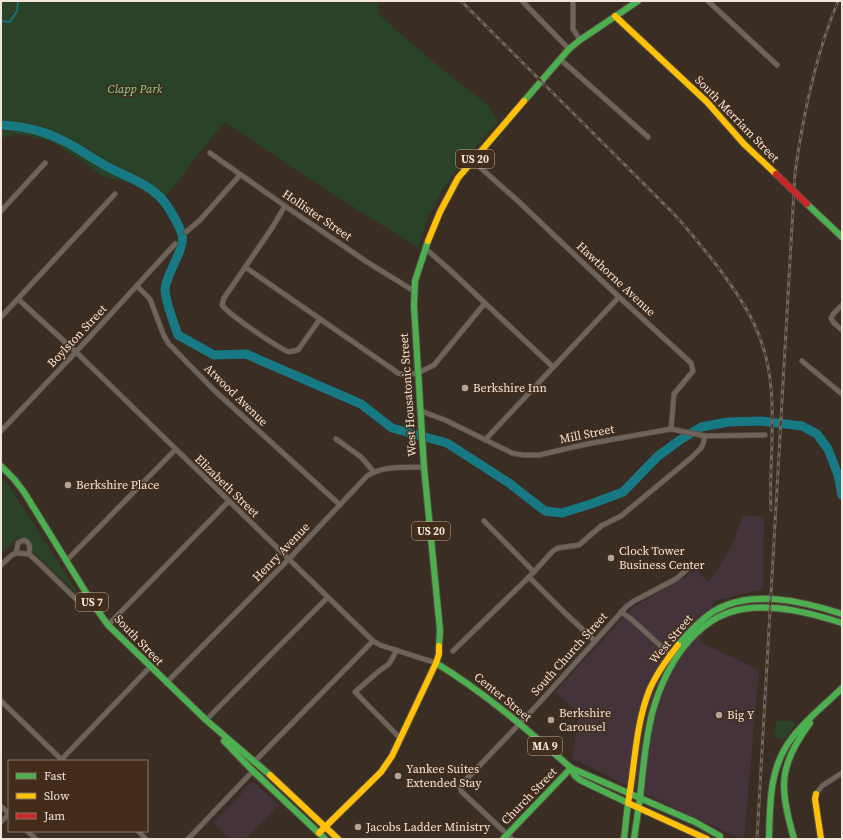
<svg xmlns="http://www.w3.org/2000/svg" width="843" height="840" font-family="'Source Serif 4',serif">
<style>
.commercial{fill:#44333a}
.green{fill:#294228}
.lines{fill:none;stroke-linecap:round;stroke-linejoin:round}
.stream{stroke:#177984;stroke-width:1.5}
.river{stroke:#177984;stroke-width:9}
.street-casing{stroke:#564b42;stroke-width:6}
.fast-casing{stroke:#564b42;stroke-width:8}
.slow-casing{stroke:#564b42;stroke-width:8}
.street{stroke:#6f645c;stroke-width:4.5}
.fast{stroke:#4caf50;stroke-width:6}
.slow{stroke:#ffc107;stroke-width:6}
.rail-casing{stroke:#70675f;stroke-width:3}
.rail{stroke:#432c1a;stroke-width:1.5;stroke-dasharray:4.5;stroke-linecap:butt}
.jam-bridge-casing{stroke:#564b42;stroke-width:8;stroke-linecap:butt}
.jam-bridge{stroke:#c62828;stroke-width:6}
.poi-dot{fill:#b2a499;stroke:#432c1a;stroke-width:1.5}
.labels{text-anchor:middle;stroke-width:3;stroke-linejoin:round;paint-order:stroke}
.shield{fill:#432c1a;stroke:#beada0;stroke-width:1}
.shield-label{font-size:11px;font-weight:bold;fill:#f3e4d9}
.park-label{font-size:12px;font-style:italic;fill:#89d38f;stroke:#432c1a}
.street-label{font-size:12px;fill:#f3e4d9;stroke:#432c1a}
.poi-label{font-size:12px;fill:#f3e4d9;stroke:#432c1a;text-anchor:start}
</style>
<rect width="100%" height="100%" fill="#3a2d23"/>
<g class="commercial">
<path d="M743,515L764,517L763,589L714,601L700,642L759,670L744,839H741L622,783L572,758L579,713L555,692L632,608L696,570L709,582L732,546Z"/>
<path d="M253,781L279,805L246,839H230L213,823Z"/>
</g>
<g class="green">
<path d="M1,1H378L379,15L438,66L488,105L493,113L498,122C473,150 446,177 432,212L430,211L418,248L294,169L225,122C203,145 186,173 165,197C172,207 180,215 183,227L177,233L174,222L162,206L145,191L131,184L100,175L83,161L50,141L18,134L1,138Z"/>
<path d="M1,476L9,486L79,595L17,537L1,553Z"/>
<path d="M776,721H794L795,725L785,739L774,738Z"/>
</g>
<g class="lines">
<path class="stream" d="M1,21L10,22L17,11L18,1"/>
<path class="river" d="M1,125C27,126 51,133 73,146C86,153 97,162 110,168C127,177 146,183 160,197C168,205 178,223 182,234C186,248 166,274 165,289C165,300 174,324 178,335L214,355L246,354L361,404L392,428L447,443L509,483L545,511L562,513L591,504L623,492L658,456L680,440L701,427L728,422L761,421L802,426L817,434L828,449L838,475L842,495"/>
<g class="street-casing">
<g id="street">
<path d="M522,1L569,49"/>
<path d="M573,1V29L580,40"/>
<path d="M708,1L777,65"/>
<path d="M560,59L648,137"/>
<path d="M210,153L285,206L367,262L414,291"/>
<path d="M473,161L518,201L619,297L691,363L693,371L674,394L671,429"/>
<path d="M285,206L272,228L224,298L222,305C228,314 278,348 289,352L298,350L320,319"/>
<path d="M1,211L45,163"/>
<path d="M186,232L200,220L240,175"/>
<path d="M426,249L451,271L553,367"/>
<path d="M245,267L388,366L398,373L404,375L418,373L434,365L485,303"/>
<path d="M137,286L150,299L164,336L169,344L215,391L340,505"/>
<path d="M18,299L76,352L373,641L380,645L436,663"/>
<path d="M842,305L834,313L831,318L833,322L842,330"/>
<path d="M1,317L115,194"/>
<path d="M802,361L842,394"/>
<path d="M421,411L445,420L512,453L523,455H539L587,444L671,429L705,436L765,435"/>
<path d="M1,431L76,352L175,244"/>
<path d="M336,439L361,457L374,472"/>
<path d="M485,440L619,297"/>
<path d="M484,521L534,572"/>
<path d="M16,553L18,543L24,540C31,543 30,548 29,554"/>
<path d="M67,560L175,450"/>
<path d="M1,565L12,555L16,553L29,554L40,564L81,604H93"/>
<path d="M621,612L630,618L673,657"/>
<path d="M108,625L228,502"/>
<path d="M595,641L564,612L529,577L553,551L558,548L579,545L601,526L621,516L691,458L701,448L703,444L705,436"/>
<path d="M397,650L389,664L379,671L355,692L401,739"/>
<path d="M453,651L529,577"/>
<path d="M166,683L288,560L367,476C383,465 406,468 424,467"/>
<path d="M1,701L63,761"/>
<path d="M206,720L327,598"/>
<path d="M60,761L150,667"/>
<path d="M255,761L373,641"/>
<path d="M816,794L822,786L842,773"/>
<path d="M1,806L9,814"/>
<path d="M1,822L9,814"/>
<path d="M27,831L36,839"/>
<path d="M138,831L146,839"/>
<path d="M188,839L253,771"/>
<path d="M512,839L462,792L460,788L464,782L539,703L626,607L634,601L676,579L691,566"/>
</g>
</g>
<g class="fast-casing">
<g id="fast">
<path d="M524,101L569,49L580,40L638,1"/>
<path d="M807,204L842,237"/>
<path d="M428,241L415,281L414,306L424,467L440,630L439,646"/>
<path d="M1,466L14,479L24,492L93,604L108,625L206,720L270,775"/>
<path d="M678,645C689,632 700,620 714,611C752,589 803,601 842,614"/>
<path d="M436,663C485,693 528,730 571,768L575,776L580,780L628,803L624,839"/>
<path d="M224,741L253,771L325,839"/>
<path d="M571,768L640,798L634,839"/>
<path d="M503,839L571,768"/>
<path d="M720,839V836L695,822L640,798C643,770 645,741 652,714C664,669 693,617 743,609C776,604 811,613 842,623"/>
<path d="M769,839C770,804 769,767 792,738C806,719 825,705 842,688"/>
<path d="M794,839C780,788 777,767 810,723"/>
</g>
</g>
<g class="slow-casing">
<g id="slow">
<path d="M615,16L707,102L744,144L776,174"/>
<path d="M428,241L440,212L458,178L524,101"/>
<path d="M678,645C667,659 656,674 649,691C635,727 635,766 628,803L707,839"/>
<path d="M270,775L338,839"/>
<path d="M816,794L815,799L821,839"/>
<path d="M319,833L381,772L392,756L436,663L439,654V646"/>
</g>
</g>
<use href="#street" class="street"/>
<use href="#fast" class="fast"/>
<use href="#slow" class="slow"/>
<g class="rail-casing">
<g id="rail">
<path d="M461,1L673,213C689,230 703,248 718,267C747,306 767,338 771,388C775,429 769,469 771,510"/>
<path d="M757,839L795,173C803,115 815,56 838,1"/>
</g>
</g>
<use href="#rail" class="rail"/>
<g class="jam-bridge-casing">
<path id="jam-bridge" d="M776,174L807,204"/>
</g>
<use href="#jam-bridge" class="jam-bridge"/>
</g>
<g class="poi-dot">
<circle cx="465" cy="388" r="4"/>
<circle cx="68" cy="485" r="4"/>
<circle cx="611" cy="558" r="4"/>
<circle cx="719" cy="715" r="4"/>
<circle cx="551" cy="720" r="4"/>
<circle cx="398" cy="776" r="4"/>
<circle cx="358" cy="827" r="4"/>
</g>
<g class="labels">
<g class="shield">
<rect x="456" y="150" width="38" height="18" rx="3"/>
<rect x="412" y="522" width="38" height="18" rx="3"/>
<rect x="76" y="593" width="32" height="18" rx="3"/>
<rect x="528" y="737" width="34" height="18" rx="3"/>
</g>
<g class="shield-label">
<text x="475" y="163">US 20</text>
<text x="431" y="535">US 20</text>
<text x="92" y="606">US 7</text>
<text x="545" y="750">MA 9</text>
</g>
<g class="park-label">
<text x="135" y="93">Clapp Park</text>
</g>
<g class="street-label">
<text transform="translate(737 119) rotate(46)" y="4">South Merriam Street</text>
<text transform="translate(317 215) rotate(34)" y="4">Hollister Street</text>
<text transform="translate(616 279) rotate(43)" y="4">Hawthorne Avenue</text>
<text transform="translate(77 336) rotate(-47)" y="4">Boylston Street</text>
<text transform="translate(236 395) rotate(44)" y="4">Atwood Avenue</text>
<text transform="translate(408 395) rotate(-94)" y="4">West Housatonic Street</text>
<text transform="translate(587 434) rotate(-11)" y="4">Mill Street</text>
<text transform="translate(227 486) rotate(44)" y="4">Elizabeth Street</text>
<text transform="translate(281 552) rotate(-46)" y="4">Henry Avenue</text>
<text transform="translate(671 639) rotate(-50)" y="4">West Street</text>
<text transform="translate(139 640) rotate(46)" y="4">South Street</text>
<text transform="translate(569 654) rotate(-48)" y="4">South Church Street</text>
<text transform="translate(503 697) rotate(39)" y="4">Center Street</text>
<text transform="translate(529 796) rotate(-46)" y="4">Church Street</text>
</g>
<g class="poi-label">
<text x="473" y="392">Berkshire Inn</text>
<text x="76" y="489">Berkshire Place</text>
<text x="619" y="555">Clock Tower<tspan x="619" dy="14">Business Center</tspan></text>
<text x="559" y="717">Berkshire<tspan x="559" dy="14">Carousel</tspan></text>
<text x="727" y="719">Big Y</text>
<text x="406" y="773">Yankee Suites<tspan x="406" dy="14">Extended Stay</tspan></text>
<text x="366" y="831">Jacobs Ladder Ministry</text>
</g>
</g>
<rect width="843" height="840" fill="none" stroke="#f3e4d9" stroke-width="4"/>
<rect x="8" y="760" width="140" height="72" fill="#432c1a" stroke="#897666"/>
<rect x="16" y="773" width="20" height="6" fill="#4caf50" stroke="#897666"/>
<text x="44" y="780" font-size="12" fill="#f3e4d9">Fast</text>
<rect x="16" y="793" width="20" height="6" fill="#ffc107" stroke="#897666"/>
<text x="44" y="800" font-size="12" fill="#f3e4d9">Slow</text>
<rect x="16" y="813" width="20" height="6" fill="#c62828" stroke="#897666"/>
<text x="44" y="820" font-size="12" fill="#f3e4d9">Jam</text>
</svg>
